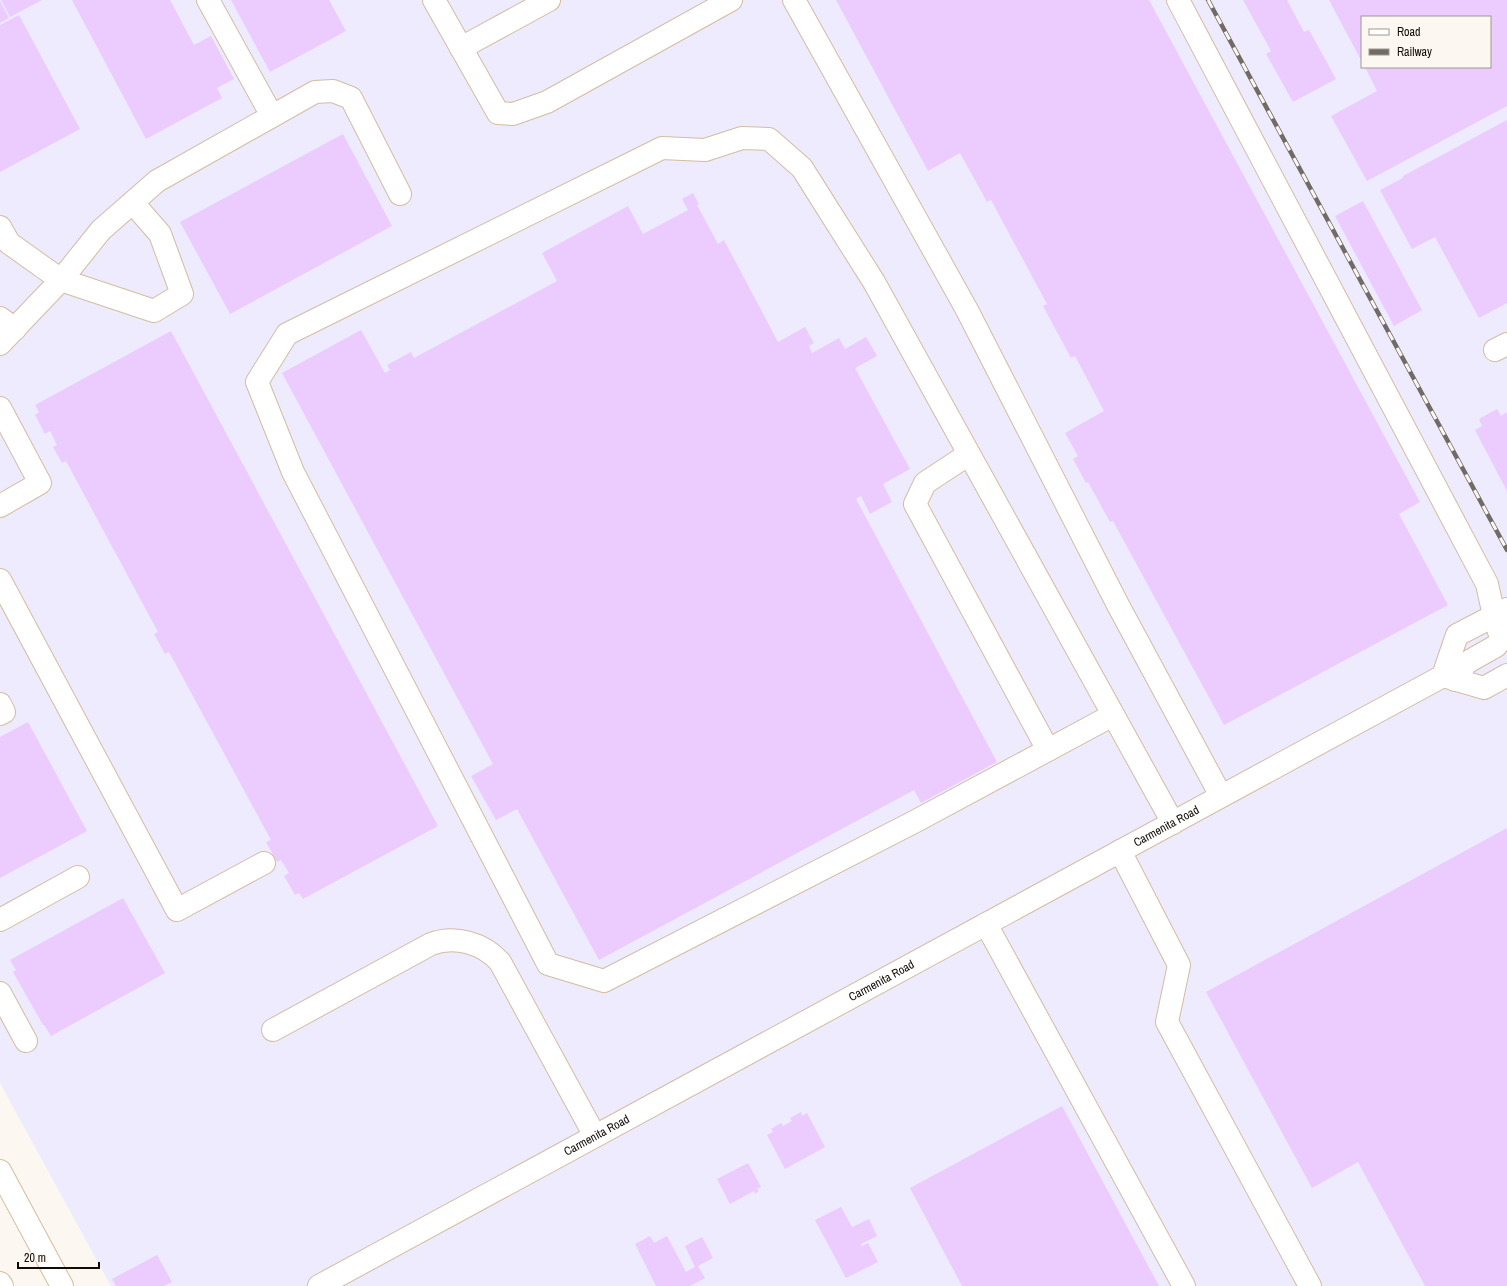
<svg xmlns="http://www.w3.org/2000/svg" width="1507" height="1286" font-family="'Archivo Narrow',sans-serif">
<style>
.industrial{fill:#edebfd;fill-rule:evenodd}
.building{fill:#ecccff}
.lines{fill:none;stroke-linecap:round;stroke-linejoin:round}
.minor-casing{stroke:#d4bca0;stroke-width:24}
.major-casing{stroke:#d4bca0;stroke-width:24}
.minor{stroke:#fff;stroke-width:22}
.major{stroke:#fff;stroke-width:22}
.rail-casing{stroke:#726b65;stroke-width:4.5}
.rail{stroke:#fcf7f1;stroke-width:3;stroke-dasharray:9;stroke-linecap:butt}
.labels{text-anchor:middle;stroke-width:4;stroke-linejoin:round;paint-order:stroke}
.street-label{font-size:12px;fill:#120a03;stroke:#fcf7f1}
</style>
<rect width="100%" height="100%" fill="#fcf7f1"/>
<path class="industrial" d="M0,0H1507V1286H111L0,1083ZM1362,17H1490V67H1362Z"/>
<g class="building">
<path d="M1,0H42L10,17Z"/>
<path d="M72,0H170L194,45L211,36L234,79L217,88L222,98L146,139Z"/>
<path d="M231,0H329L346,31L270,72Z"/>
<path d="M836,0H1149L1420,502L1399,514L1448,605L1224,725L1113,521L1110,522L1088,482L1086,483L1073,459L1078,456L1065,433L1104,411L1075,356L1071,358L1043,306L1047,304L991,200L987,202L960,153L928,171Z"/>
<path d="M1243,0H1287L1304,32L1309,30L1336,79L1293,102L1266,54L1271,51Z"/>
<path d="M1329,0H1507V106L1367,181L1331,116L1377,91L1365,67H1490V17H1362V62Z"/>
<path d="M0,1L9,18L0,23Z"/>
<path d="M19,15L80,129L0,172V25Z"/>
<path d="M1507,120V303L1479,318L1435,237L1412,249L1380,190L1403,178V176Z"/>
<path d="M343,134L392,226L230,314L180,222Z"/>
<path d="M693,193L699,204L697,205L718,244L724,240L778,342L805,327L814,343L809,346L812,353L839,338L845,349L866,337L877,356L855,368L910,469L883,484L892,502L870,514L861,496L856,499L997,762L921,803L914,790L599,960L517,809L496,820L471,776L493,764L282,373L361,330L385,373L390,370L387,365L411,352L414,358L557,281L542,253L628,206L643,234L688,210L682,199Z"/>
<path d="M1363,201L1422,310L1394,326L1335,216Z"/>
<path d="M171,331L438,826L303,899L299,893L295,895L284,876L289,873L281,860L277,862L266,842L271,840L169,652L165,654L154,634L158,632L66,461L62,463L53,447L57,445L50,431L45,434L35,415L39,412L35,405Z"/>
<path d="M1497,409L1501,416L1507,412V491L1475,430L1482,426L1479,419Z"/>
<path d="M28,722L87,831L0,878V737Z"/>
<path d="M1507,828V1286H1425L1358,1162L1312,1188L1206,992Z"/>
<path d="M123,898L165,973L51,1036L44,1025H43L13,972L16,970L10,960Z"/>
<path d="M1062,1106L1159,1286H962L910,1188Z"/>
<path d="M801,1112L802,1116L807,1113L825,1147L785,1169L767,1135L773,1132L771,1129L781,1123L783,1126L792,1121L790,1118Z"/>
<path d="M748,1163L761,1187L757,1189L759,1191L755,1194L754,1191L730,1204L717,1179Z"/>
<path d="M841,1207L852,1227L869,1219L877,1236L861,1244L862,1246L868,1243L878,1262L846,1278L815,1220Z"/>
<path d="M650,1236L654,1243L667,1236L686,1272L695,1267L685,1246L702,1237L713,1258L698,1266L705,1278L690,1286H656L635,1244Z"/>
<path d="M157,1255L172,1282L164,1286H116L112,1279Z"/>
</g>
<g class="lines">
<g class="minor-casing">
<g id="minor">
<path d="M208,0L272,116"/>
<path d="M434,0L498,113L513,114L547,102L731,0"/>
<path d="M794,0L967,310L1118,605L1221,796"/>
<path d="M1178,0L1487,584L1494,616L1500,635V641L1496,646L1466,663L1455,680"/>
<path d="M461,48L549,0"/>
<path d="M0,227L9,243L61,280L154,311L182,294L160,234L133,203"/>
<path d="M0,318L15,329"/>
<path d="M0,344L61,280L101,230L157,181L315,92L333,91L351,98L400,194"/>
<path d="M1495,350L1507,344"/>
<path d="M0,408L40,483L0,506"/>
<path d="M969,454L925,483L915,504L1048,750"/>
<path d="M0,580L177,910L264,863"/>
<path d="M0,704L4,712L0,714"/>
<path d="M1113,715L914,822L604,981L548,964L293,472L257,382L287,334L662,148L705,150L742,138L769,139L802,168L874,282L1173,823"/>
<path d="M1120,851L1179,965L1167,1022L1310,1286"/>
<path d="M0,920L78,877"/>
<path d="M986,924L1184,1286"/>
<path d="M0,993L26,1041"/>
<path d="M273,1030L431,944C455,935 483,943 500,962L595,1136"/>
</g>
</g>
<g class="major-casing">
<g id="major">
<path d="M1443,676L1484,688L1507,675"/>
<path d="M0,1171L62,1286"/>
<path d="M0,1283L2,1286"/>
<path id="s1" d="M319,1286L1443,676L1457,635L1507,609"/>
</g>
</g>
<use href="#minor" class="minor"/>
<use href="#major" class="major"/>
<g class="rail-casing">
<path id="rail" d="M1208,0L1507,550"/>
</g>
<use href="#rail" class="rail"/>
</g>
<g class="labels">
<g class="street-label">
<text dy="4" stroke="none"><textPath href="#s1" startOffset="964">Carmenita Road</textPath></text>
<text dy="4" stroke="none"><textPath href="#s1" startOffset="640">Carmenita Road</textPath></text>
<text dy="4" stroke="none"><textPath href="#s1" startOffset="316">Carmenita Road</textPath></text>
</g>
</g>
<rect x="1361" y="16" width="130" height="52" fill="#fcf7f1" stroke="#9e9892"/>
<rect x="1369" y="29" width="20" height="6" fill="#ffffff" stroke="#9e9892"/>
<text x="1397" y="36" font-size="12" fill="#120a03">Road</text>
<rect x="1369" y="49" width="20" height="6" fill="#726b65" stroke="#9e9892"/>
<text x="1397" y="56" font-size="12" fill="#120a03">Railway</text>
<path d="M18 1262v6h81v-6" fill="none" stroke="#120a03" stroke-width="2"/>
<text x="24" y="1262" font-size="12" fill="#120a03" stroke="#fcf7f1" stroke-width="3" paint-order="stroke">20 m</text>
</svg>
